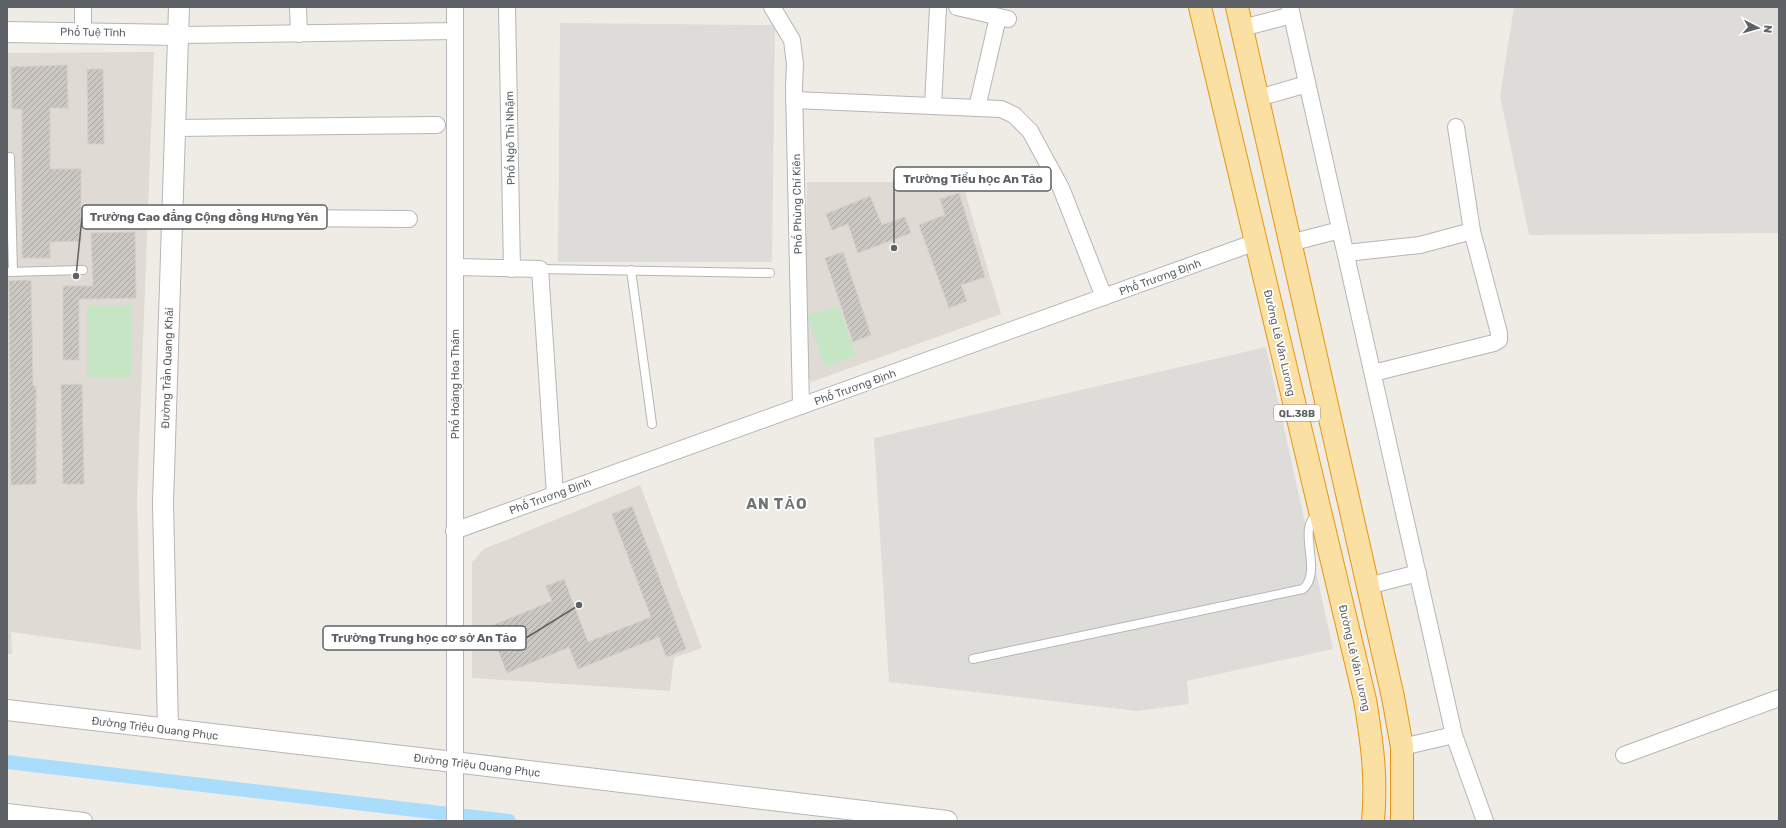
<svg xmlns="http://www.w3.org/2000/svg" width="1786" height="828" font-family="Rubik,sans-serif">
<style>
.industrial{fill:#dedcd8}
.education{fill:#dfdbd4}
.pitch{fill:#c6e5c4}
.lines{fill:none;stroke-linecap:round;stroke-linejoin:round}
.canal{stroke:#aaddfb;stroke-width:14}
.building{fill:url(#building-hatch);stroke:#d4cec5}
.service-casing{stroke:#b3b6ba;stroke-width:10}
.minor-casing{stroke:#b3b6ba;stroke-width:18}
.tertiary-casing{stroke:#b3b6ba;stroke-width:22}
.trunk-casing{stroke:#e9950c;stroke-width:24}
.service{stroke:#fff;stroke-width:8}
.minor{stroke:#fff;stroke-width:16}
.tertiary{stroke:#fff;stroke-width:20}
.trunk{stroke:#fae0a2;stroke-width:22}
.labels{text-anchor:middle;stroke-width:3.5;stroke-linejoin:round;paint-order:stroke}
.shield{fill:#fff;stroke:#8e9194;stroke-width:1}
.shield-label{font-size:10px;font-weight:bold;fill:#5e6266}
.street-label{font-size:11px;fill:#5e6266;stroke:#fff}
.district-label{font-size:15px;font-weight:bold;letter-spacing:1px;fill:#6f7477;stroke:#fff}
.leader{fill:none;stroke:#5e6266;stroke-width:1.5}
.callout-dot{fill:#5e6266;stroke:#fff;stroke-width:1.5}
.callout{fill:#fff;stroke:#5e6266;stroke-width:1.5}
.callout-label{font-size:12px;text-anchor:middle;font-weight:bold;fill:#5e6266}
</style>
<defs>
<pattern id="building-hatch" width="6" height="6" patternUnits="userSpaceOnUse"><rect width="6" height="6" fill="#cbc7c3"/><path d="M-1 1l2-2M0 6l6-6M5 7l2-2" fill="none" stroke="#a8a5a2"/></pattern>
</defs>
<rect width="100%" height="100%" fill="#efece6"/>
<g class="industrial">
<path d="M1514,7H1779V233L1529,235L1500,96Z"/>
<path d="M560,23L775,25L772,262H558Z"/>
<path d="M1266,347L1333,649L1187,681L1189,704L1137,711L889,682L874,438Z"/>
</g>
<g class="education">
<path d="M154,52L137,500L141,650L11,632L12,654H7V53Z"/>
<path d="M807,182H962L1001,314L811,382L804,367Z"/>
<path d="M640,485L702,648L674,658L670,691L472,678V562L484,549Z"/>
</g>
<g class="pitch">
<path d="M87,305H132L131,378H87Z"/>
<path d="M838,305L856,356L825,367L807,316Z"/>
</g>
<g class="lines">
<path class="canal" d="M7,762L509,821"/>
</g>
<g class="building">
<path d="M67,65L68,108H50V169H81V241L50,242V258H22V109H12L11,67Z"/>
<path d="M87,69H103L104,144H88Z"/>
<path d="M959,193L985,277L961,285L967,301L949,308L919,225L945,215L940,199Z"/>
<path d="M870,196L882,225L905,217L911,233L858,253L848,224L832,230L826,214Z"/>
<path d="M135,232L136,298L79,299V360H63V286H93L91,233Z"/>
<path d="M843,252L871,335L853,342L825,258Z"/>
<path d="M31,280L33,386H36V484L11,485L9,281Z"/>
<path d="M82,384L84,484H63L61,385Z"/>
<path d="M632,506L686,649L666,657L659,637L578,669L569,647L507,673L489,627L552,601L546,586L564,579L588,642L651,617L612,514Z"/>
</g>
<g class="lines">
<g class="service-casing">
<g id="service">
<path d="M7,157H10L13,272"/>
<path d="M540,269L770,273"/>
<path d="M631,270L652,424"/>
<path d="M7,272L83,270"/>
<path d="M973,659L1303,589C1324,571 1295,528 1318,514"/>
</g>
</g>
<g class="minor-casing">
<g id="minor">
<path d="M298,7L299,34"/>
<path d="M507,7L512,269"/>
<path d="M772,7L792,40L795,64L794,87L801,406"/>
<path d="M957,7L1008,19"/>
<path d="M1290,7L1454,735L1485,821"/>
<path d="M1242,28L1292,15"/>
<path d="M83,32V7"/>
<path d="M179,35L455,31"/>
<path d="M1258,98L1307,84"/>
<path d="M794,100L1001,109L1014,115L1030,131L1061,188L1104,297"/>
<path d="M933,106L938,7"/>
<path d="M977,108L998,17"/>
<path d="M175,128L437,125"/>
<path d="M173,217L409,219"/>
<path d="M1290,243L1340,230"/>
<path d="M1346,253L1420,245L1472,231"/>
<path d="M455,267L540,269L555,495"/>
<path d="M1373,373L1494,343L1499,340V333L1472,231L1456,127"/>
<path d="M454,531L1256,242"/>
<path d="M1368,586L1418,573"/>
<path d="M1402,747L1454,735"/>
<path d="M1624,755L1779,698"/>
<path d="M7,812L84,821"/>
<path d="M455,821V7"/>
</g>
</g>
<g class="tertiary-casing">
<g id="tertiary">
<path d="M7,32L179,35"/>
<path d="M7,710L454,762L947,821"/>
<path d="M168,729L163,503L179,7"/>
</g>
</g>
<g class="trunk-casing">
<g id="trunk">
<path d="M1200,7L1365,700C1372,742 1377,778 1373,821"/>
<path d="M1237,7L1393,697L1402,747V821"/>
</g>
</g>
<use href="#service" class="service"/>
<use href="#minor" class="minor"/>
<use href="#tertiary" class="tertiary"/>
<use href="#trunk" class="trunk"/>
</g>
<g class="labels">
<rect class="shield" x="1274" y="405" width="46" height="16" rx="3"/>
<g class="shield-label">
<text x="1297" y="417">QL.38B</text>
</g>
<g class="street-label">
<text transform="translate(93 32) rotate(1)" y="4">Phố Tuệ Tĩnh</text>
<text transform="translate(510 138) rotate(-91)" y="4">Phố Ngô Thì Nhậm</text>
<text transform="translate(797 204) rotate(-91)" y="4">Phố Phùng Chí Kiên</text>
<text transform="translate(1160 277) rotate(-20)" y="4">Phố Trương Định</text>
<text transform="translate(1280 343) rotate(77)" y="4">Đường Lê Văn Lương</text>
<text transform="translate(167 368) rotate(-88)" y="4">Đường Trần Quang Khải</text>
<text transform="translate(455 384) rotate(-90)" y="4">Phố Hoàng Hoa Thám</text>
<text transform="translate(855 387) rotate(-20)" y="4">Phố Trương Định</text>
<text transform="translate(550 496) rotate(-20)" y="4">Phố Trương Định</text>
<text transform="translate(1355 658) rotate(77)" y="4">Đường Lê Văn Lương</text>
<text transform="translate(155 728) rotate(7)" y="4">Đường Triệu Quang Phục</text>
<text transform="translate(477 765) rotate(7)" y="4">Đường Triệu Quang Phục</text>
</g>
<g class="district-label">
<text x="777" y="509">AN TẢO</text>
</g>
</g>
<path class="leader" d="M894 248L894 179M76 276L82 217M579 605L526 638"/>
<g class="callout-dot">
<circle cx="894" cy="248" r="4"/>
<circle cx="76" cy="276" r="4"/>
<circle cx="579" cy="605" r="4"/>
</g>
<g class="callout">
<rect x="894" y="167" width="157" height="24" rx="4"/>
<rect x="82" y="205" width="245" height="24" rx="4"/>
<rect x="323" y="626" width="203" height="24" rx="4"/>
</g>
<g class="callout-label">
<text x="973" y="183">Trường Tiểu học An Tảo</text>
<text x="204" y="221">Trường Cao đẳng Cộng đồng Hưng Yên</text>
<text x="424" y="642">Trường Trung học cơ sở An Tảo</text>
</g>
<rect width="1786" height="828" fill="none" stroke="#5e6266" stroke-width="16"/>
<g transform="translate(1758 28) rotate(96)" stroke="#ffffff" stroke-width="3" paint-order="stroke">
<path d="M0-3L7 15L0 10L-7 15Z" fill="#5e6266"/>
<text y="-6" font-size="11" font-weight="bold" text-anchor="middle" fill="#5e6266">N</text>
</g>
</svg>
